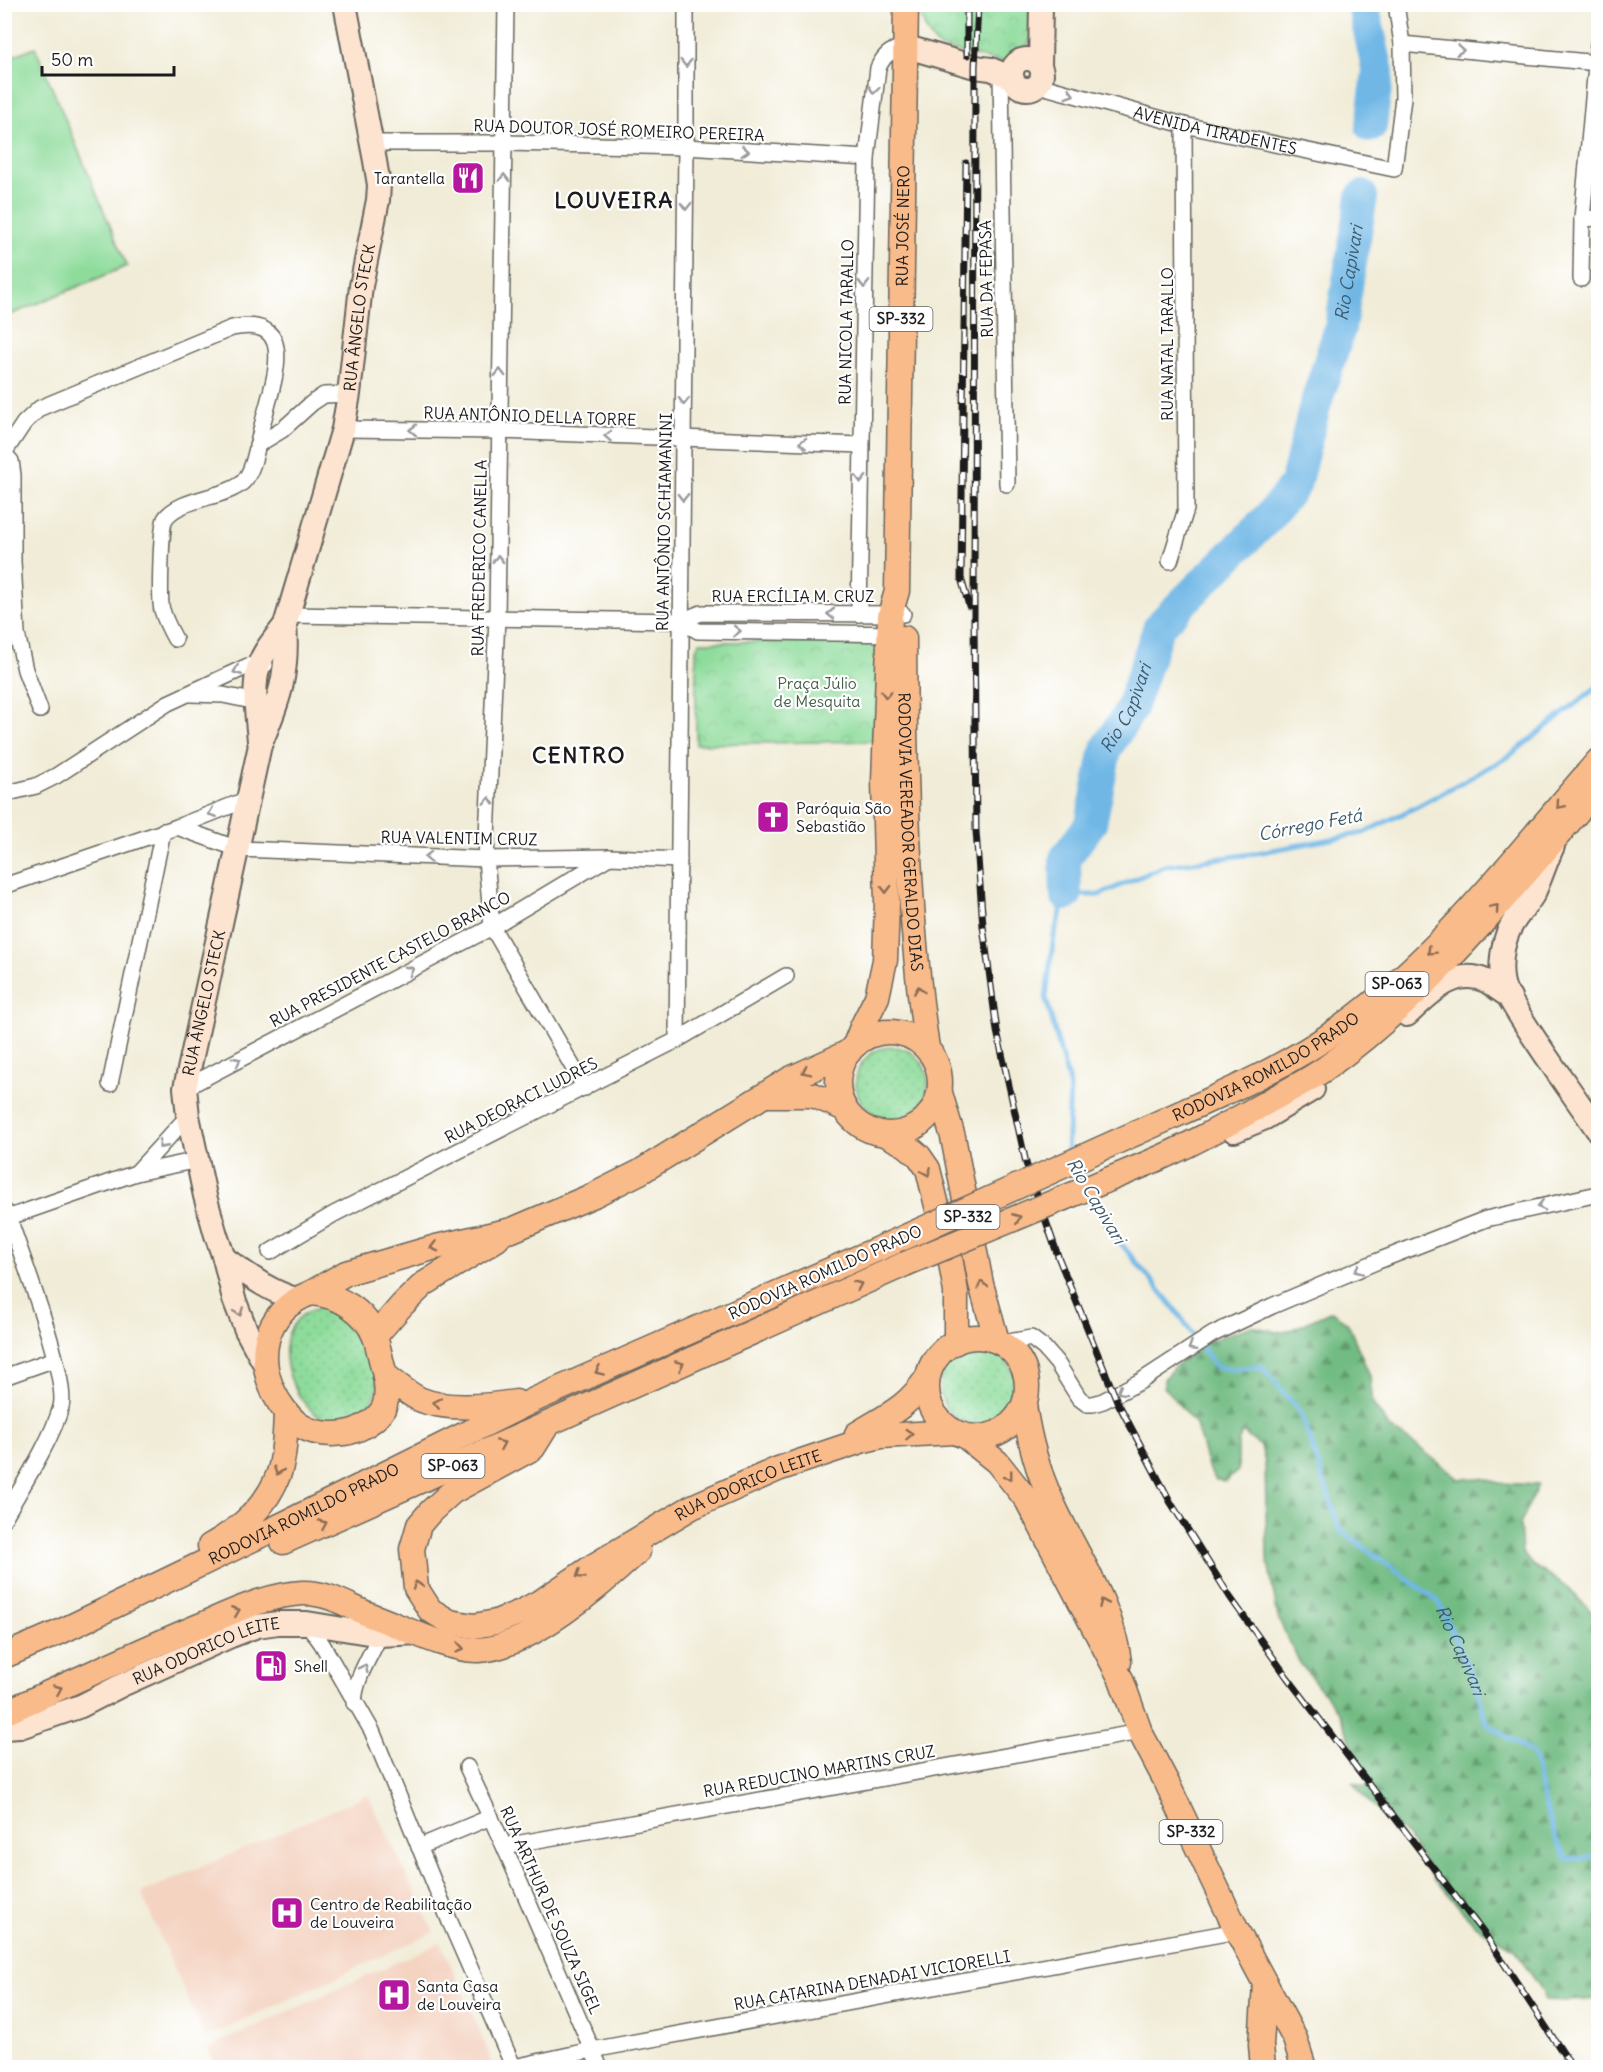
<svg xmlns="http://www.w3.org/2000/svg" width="1603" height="2072" font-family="Delius,sans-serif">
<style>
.built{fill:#f4d3c1}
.grass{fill:url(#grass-dots);stroke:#557c5c;stroke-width:1.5}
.forest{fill:url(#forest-firs);stroke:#476c50;stroke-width:1.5}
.park{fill:url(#park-crowns);stroke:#557c5c;stroke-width:1.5}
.pitch{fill:#8edc9b;stroke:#557c5c;stroke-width:1.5}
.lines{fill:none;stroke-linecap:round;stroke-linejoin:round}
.stream{stroke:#6fb7e6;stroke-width:5}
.river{stroke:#6fb7e6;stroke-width:32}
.street-casing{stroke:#67655d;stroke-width:18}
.secondary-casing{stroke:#67655d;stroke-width:26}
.primary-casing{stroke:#67655d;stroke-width:27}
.street{stroke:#fff;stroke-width:15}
.secondary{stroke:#fde4d1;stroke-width:22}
.primary{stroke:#fabb8b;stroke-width:24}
.rail-casing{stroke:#1c1c1c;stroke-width:7}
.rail{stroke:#fff;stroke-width:4.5;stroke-dasharray:14;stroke-linecap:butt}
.primary-bridge-casing{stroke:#67655d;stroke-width:27;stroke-linecap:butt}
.primary-bridge{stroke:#fabb8b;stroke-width:24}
.oneway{stroke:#999}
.oneway2{stroke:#8b6c54}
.oneway3{stroke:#988a80}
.labels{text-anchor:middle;stroke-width:4.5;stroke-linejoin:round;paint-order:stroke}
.shield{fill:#fff;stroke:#606060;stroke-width:1.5}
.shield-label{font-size:15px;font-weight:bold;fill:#1c1c1c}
.street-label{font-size:16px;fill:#1c1c1c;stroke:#fff}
.poi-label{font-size:16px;fill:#1c1c1c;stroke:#fff;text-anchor:start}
.park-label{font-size:16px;fill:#445f48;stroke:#fff}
.water-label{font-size:18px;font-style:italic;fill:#3d5a6d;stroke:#fff}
.district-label{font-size:22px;font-weight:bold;letter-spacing:1.5px;fill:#1c1c1c;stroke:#fff}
</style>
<defs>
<pattern id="grass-dots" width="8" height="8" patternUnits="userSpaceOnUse" patternTransform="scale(1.5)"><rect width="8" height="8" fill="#8edc9b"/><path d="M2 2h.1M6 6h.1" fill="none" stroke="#7abc85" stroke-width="1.8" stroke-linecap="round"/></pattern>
<pattern id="forest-firs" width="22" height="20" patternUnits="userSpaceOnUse" patternTransform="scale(1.5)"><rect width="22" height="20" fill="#72bc83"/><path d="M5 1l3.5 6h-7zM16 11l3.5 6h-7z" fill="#5d986a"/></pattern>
<pattern id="park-crowns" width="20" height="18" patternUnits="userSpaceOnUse" patternTransform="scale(1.5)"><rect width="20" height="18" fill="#8edc9b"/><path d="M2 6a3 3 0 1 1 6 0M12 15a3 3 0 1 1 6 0" fill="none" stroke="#7abc85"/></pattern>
</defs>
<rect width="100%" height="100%" fill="#fff"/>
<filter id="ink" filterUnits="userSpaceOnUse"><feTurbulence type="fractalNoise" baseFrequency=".0167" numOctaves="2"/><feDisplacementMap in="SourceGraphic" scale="12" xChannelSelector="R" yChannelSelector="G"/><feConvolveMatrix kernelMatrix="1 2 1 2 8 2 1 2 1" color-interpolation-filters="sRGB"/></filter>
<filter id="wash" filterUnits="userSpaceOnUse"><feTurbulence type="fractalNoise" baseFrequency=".008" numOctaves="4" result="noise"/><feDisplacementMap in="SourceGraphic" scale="24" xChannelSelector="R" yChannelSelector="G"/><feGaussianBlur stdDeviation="1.35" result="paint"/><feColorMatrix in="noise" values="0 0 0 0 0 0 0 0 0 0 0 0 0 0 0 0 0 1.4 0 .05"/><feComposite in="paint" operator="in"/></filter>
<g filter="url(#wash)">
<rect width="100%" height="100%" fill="#f1ecd7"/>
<g class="built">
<path d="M368,1795L434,1932L205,2038L141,1893Z"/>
<path d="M441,1942L495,2067H216L208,2048Z"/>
</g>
<g class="grass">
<circle cx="892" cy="1083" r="36"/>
<path d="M328,1307C332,1308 338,1309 341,1311C349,1316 362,1330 366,1338C370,1349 377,1372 378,1383C378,1390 374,1398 370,1404C364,1412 357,1417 347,1419C336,1422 322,1421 313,1412C279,1382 269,1311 328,1307Z"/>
<circle cx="978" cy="1387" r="38"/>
</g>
<path class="forest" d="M1332,1311L1348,1324L1370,1376L1373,1404L1390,1428L1416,1445L1459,1479L1482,1478L1499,1483L1538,1485L1520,1524L1522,1552L1532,1565L1566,1586L1598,1618V1999L1567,2001L1545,2000L1544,1993L1514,1949L1476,1926L1434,1879L1408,1837L1367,1800L1352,1782L1364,1787L1371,1785L1356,1756L1339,1712L1300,1663L1278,1618L1267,1557L1265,1463L1261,1447L1242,1432L1238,1443V1471L1226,1481L1216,1480L1209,1470L1196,1425L1164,1387V1379L1173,1368L1206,1342L1252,1326L1277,1332L1293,1329Z"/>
<g class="park">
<path d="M920,5H1035C1033,31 1033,57 1001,62L940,48C928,37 920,21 920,5Z"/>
<path d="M882,641L873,741L696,744V649L700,642Z"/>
</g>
<path class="pitch" d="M35,47L127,266L5,317V59Z"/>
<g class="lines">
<g class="stream">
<path d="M1067,1157L1070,1087L1046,998L1054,935L1066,895H1099L1164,866L1251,854L1363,833L1418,806L1508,757L1598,686"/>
<path id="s1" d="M1088,1194L1113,1234L1175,1309L1216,1367L1234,1369L1261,1366L1301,1413L1340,1530L1438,1601L1477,1687L1486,1723L1533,1754C1541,1789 1548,1828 1567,1859L1598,1857"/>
</g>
<g class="river">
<path d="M1363,4L1378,72L1371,126"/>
<path id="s2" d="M1066,895L1065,858L1091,823L1106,749L1130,711L1159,626L1265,521L1295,485L1315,406L1340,328L1362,196"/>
</g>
</g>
</g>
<g filter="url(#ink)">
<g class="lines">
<g class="street-casing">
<g id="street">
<path d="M506,4L497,618L486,859L492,927L585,1088"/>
<path d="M1402,44L1598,63"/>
<path d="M1001,73L1007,484"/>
<path id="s3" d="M1038,85L1184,125L1394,169L1403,98L1402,44L1396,4"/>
<path d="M370,143H505L686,147L867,158"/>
<path d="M1582,219L1598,218"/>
<path d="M1581,279L1582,219L1598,44"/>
<path d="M343,429L499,431L861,445"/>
<path d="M257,445L282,430L312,403L324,395L349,394"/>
<path d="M4,453L24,423L40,408L232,328C301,314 272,385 263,422C258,439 255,470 243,482C227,498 178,498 165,519C161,526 159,601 162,610C165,620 170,630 175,639"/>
<path d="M4,454L11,461L13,475V561L17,634L25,670L40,710"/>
<path d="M1170,561L1186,509L1184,125"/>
<path d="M859,614L867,158L878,68C884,55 890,51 904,46"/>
<path d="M288,615L681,621L701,613L903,614"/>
<path d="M681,621L698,631L898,634"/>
<path d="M191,694L223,695L262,703"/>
<path d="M4,794L36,786L56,776L168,703L248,666L259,664L265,665"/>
<path d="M177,827L238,849L486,859L610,857L679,860"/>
<path d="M4,886L177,827L248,799"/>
<path d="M677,1040L686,147V4"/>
<path d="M110,1084L163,831"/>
<path d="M185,1088L492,927L609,857"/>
<path d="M136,1173L188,1116"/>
<path d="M4,1210L9,1218C20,1253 69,1377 61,1407C51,1442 22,1486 4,1518"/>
<path d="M4,1219L136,1173L198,1160"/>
<path d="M270,1252L334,1214L677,1040L786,976"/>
<path d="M1002,1343L1031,1338L1044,1348L1057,1363L1079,1398L1087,1404H1093L1103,1401L1141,1381L1213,1334L1272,1306L1378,1261L1486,1219L1598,1194"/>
<path d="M4,1377L55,1359"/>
<path d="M307,1623L322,1644L372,1731L450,1922L514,2068"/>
<path d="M354,1703C355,1678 370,1657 380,1635"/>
<path d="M467,1767L504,1846L600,2068"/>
<path d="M504,1846L1140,1732"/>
<path d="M419,1847L491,1817"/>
<path d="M514,2067L592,2050L1237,1931"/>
</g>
</g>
<g class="secondary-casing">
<g id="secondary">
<path d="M904,46L975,67L991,69L1012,78"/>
<circle cx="1027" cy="74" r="15"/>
<path d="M1040,66L1041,4"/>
<path d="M259,741C257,716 252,689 259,665C264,650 276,637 285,625"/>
<path d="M1553,846C1546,861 1541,878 1534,893C1526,908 1512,919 1507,935C1501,951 1498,978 1507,994C1533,1041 1568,1086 1598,1131"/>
<path d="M1407,1015C1429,995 1454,966 1486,981C1494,986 1502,992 1510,997"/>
<path d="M1234,1131L1265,1118L1313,1089"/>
<path d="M224,1258C247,1274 268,1291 296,1299"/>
<path id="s4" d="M264,1363L246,1330L234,1299L224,1258L216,1235L205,1196L188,1116L185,1088L260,745C279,701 289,674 285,625L343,429L349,394L361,286L378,200L379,185L375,161L345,4"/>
<path id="s5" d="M4,1728L20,1727L81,1706L122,1685L231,1636L257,1626L278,1623H307L380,1635L417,1633"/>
</g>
</g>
<g class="primary-casing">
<g id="primary">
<path id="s6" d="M904,638C905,775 907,912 927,1048"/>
<circle cx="889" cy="1083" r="51"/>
<path id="s7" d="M855,1045L862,1027L877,997L885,960L887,903L884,781L890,615L897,591L906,4"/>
<path d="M940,1093L953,1137L981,1284L997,1341"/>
<path d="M766,1095H813L845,1109"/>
<path id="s8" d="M1136,1133C1206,1101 1280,1072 1343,1026C1443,953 1517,854 1598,761"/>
<path d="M885,1134L906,1145L919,1156L928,1169L951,1263L956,1292V1342"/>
<path d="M1146,1164C1187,1147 1226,1125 1264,1104C1283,1093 1304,1083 1323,1070C1431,994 1513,887 1598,788"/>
<path d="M311,1293L346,1273L436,1247L512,1230L594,1195L640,1172L790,1079L849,1052"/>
<path d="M311,1293C338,1295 365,1310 375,1337C378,1346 380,1355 382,1364C386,1378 390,1395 383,1409C376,1421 358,1431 345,1433C330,1435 314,1434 301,1426C291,1420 285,1411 279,1402C254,1361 262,1311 311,1293Z"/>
<path d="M375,1336L402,1305L424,1284L497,1239"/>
<circle cx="977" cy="1387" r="50"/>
<path d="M385,1375C395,1383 407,1393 419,1399C446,1411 488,1406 516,1402"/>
<path d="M1024,1405C1029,1440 1037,1470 1052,1502C1076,1556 1112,1602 1119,1662"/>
<path id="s9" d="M546,1427L533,1448L452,1492L431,1511L419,1525L412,1549L416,1588L430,1610L450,1622L474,1626L496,1622L523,1611L545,1599L595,1565L692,1507L778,1469L864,1440L881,1436L954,1432"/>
<path d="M857,1434C887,1415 906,1409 927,1378"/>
<path d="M966,1437L997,1462L1027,1500L1121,1679L1140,1732L1167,1783L1237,1931L1295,2039L1304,2068"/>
<path d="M283,1542L905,1264"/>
<path d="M210,1546C240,1529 267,1507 279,1473C285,1455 285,1433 286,1414"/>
<path id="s10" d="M4,1656L60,1632L286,1523L536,1399L903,1238"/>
<path d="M4,1713C69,1684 134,1653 199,1626C233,1612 266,1595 303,1593C329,1592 351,1608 375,1617C402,1627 451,1651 478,1650C528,1649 603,1584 638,1551"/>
<path d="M1263,2068L1261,2045L1265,1983"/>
</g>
</g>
<use href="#street" class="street"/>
<use href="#secondary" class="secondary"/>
<use href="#primary" class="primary"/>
<g class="rail-casing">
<g id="rail">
<path d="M978,4L975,67L974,622L976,831L983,926L997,1031L1026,1163L1059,1259L1117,1401L1171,1503L1230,1597L1287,1677L1488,1939L1567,2059L1571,2068"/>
<path d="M967,55V4"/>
<path d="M966,163L961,578L969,606"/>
</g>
</g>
<use href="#rail" class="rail"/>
<g class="primary-bridge-casing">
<g id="primary-bridge">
<path d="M903,1238L1136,1133"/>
<path d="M905,1264L1146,1164"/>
</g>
</g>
<use href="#primary-bridge" class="primary-bridge"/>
</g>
<defs><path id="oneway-chevron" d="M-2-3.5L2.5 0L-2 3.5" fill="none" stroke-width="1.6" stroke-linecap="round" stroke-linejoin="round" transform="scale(1.5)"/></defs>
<g class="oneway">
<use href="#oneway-chevron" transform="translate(1460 50) rotate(5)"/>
<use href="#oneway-chevron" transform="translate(686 63) rotate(90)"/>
<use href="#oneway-chevron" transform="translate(874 90) rotate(98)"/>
<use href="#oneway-chevron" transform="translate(1070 94) rotate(16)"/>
<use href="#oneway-chevron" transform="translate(745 151) rotate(3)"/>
<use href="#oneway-chevron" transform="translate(504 178) rotate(-89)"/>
<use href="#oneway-chevron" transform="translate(686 206) rotate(91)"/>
<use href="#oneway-chevron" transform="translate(864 284) rotate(91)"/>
<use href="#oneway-chevron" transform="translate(500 373) rotate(-89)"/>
<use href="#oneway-chevron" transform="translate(684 401) rotate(91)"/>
<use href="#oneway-chevron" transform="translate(413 430) rotate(-179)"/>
<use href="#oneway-chevron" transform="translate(608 436) rotate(-178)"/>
<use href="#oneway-chevron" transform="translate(803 443) rotate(-178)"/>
<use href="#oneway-chevron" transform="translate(861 479) rotate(91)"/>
<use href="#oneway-chevron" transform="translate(683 497) rotate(91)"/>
<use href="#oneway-chevron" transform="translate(498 559) rotate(-89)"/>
<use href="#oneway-chevron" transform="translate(831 614) rotate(-180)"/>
<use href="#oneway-chevron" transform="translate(737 631) rotate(1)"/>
<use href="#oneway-chevron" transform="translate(237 671) rotate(158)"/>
<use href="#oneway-chevron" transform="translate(489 801) rotate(-87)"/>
<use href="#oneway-chevron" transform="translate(212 813) rotate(159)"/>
<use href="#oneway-chevron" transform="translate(428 857) rotate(-178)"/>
<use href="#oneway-chevron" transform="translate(410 970) rotate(-28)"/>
<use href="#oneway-chevron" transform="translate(237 1061) rotate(-28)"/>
<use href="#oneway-chevron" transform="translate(162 1145) rotate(132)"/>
<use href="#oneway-chevron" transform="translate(1541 1206) rotate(167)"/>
<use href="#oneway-chevron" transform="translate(1358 1270) rotate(157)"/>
<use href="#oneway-chevron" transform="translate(1192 1347) rotate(148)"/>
<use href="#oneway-chevron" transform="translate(1121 1391) rotate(151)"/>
<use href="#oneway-chevron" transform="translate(364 1668) rotate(-64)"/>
</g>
<g class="oneway2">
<use href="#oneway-chevron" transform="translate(886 694) rotate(92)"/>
<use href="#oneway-chevron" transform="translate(1560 805) rotate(131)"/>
<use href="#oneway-chevron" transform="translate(886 889) rotate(89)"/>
<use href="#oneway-chevron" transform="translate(1495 908) rotate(-49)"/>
<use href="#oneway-chevron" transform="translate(1431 951) rotate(135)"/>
<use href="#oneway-chevron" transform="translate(919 990) rotate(-98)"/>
<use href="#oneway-chevron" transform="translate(806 1071) rotate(154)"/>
<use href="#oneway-chevron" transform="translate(927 1172) rotate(68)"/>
<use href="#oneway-chevron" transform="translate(1017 1218) rotate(-22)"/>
<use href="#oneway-chevron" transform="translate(434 1247) rotate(166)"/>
<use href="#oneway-chevron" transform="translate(858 1285) rotate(-24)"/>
<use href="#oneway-chevron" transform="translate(982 1285) rotate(-104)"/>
<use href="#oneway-chevron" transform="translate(680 1365) rotate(-24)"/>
<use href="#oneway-chevron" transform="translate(599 1371) rotate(156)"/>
<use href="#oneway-chevron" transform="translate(437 1403) rotate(-168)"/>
<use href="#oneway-chevron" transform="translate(909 1434) rotate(-3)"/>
<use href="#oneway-chevron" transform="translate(501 1444) rotate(-24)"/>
<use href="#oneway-chevron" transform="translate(278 1471) rotate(108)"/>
<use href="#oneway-chevron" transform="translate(1009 1476) rotate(51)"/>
<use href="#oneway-chevron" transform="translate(323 1524) rotate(-24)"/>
<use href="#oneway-chevron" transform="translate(580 1575) rotate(146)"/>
<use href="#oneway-chevron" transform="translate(417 1585) rotate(-109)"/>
<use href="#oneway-chevron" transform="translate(1103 1603) rotate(-114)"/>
<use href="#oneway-chevron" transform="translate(236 1611) rotate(-22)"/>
<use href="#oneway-chevron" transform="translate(460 1648) rotate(9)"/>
<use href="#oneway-chevron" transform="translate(58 1689) rotate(-24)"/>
</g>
<use class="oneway3" href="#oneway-chevron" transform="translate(239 1312) rotate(69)"/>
</g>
<defs>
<g id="restaurant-square" transform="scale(1.725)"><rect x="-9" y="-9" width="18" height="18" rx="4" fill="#b5179e" stroke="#fff"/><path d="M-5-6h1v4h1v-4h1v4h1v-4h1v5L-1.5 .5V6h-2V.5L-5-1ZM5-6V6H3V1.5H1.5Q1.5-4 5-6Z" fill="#fff"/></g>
<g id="church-square" transform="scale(1.725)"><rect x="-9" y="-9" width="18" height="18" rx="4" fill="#b5179e" stroke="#fff"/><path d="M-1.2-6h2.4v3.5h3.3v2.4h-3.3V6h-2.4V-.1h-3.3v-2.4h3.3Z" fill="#fff"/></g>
<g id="fuel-square" transform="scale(1.725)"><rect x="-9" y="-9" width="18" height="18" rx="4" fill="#b5179e" stroke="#fff"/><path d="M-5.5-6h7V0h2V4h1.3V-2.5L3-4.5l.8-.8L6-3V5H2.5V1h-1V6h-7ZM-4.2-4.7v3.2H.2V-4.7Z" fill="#fff"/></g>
<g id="hospital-square" transform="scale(1.725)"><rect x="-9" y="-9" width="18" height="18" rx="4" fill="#b5179e" stroke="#fff"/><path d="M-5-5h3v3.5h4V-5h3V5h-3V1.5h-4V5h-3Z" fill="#fff"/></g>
</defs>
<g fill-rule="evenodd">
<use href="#restaurant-square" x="468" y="178"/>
<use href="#church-square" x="773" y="817"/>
<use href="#fuel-square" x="271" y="1666"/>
<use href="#hospital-square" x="287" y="1913"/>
<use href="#hospital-square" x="394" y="1995"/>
</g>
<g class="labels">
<g class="shield">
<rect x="869.5" y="307" width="63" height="24" rx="4.5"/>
<rect x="1365.5" y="972" width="63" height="24" rx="4.5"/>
<rect x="936.5" y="1205" width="63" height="24" rx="4.5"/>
<rect x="421.5" y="1454" width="63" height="24" rx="4.5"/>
<rect x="1159.5" y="1820" width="63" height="24" rx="4.5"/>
</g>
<g class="shield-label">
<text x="901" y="324">SP-332</text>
<text x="1397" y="989">SP-063</text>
<text x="968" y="1222">SP-332</text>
<text x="453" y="1471">SP-063</text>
<text x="1191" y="1837">SP-332</text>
</g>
<g class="street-label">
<text transform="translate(619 130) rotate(2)" y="6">RUA DOUTOR JOSÉ ROMEIRO PEREIRA</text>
<text dy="6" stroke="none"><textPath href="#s3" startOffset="183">AVENIDA TIRADENTES</textPath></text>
<text dy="6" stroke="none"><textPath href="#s7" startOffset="826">RUA JOSÉ NERO</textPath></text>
<text transform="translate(986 279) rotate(-91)" y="6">RUA DA FEPASA</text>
<text dy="6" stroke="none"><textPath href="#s4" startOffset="1080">RUA ÂNGELO STECK</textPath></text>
<text transform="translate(846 322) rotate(-89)" y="6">RUA NICOLA TARALLO</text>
<text transform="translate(1167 344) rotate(-90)" y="6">RUA NATAL TARALLO</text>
<text transform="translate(530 416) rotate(2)" y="6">RUA ANTÔNIO DELLA TORRE</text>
<text transform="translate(664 522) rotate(-89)" y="6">RUA ANTÔNIO SCHIAMANINI</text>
<text transform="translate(479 558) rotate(-89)" y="6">RUA FREDERICO CANELLA</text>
<text x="793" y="602">RUA ERCÍLIA M. CRUZ</text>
<text dy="6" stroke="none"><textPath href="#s6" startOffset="194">RODOVIA VEREADOR GERALDO DIAS</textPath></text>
<text transform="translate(459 838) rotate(1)" y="6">RUA VALENTIM CRUZ</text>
<text transform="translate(390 959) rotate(-28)" y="6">RUA PRESIDENTE CASTELO BRANCO</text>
<text dy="6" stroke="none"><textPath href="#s4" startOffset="375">RUA ÂNGELO STECK</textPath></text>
<text dy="6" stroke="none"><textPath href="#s8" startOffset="146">RODOVIA ROMILDO PRADO</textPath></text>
<text transform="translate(521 1100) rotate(-27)" y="6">RUA DEORACI LUDRES</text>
<text transform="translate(825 1272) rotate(-24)" y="6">RODOVIA ROMILDO PRADO</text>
<text dy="6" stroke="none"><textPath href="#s9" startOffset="612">RUA ODORICO LEITE</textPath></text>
<text dy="6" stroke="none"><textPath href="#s10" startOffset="332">RODOVIA ROMILDO PRADO</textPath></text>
<text dy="6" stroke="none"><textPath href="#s5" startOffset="218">RUA ODORICO LEITE</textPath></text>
<text transform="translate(819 1771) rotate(-10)" y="6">RUA REDUCINO MARTINS CRUZ</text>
<text transform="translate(551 1910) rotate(66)" y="6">RUA ARTHUR DE SOUZA SIGEL</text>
<text transform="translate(872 1980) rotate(-10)" y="6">RUA CATARINA DENADAI VICIORELLI</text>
</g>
<g class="poi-label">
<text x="445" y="184" text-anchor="end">Tarantella</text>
<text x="796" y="814">Paróquia São<tspan x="796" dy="18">Sebastião</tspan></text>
<text x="294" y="1672">Shell</text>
<text x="310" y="1910">Centro de Reabilitação<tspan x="310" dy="18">de Louveira</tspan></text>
<text x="417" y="1992">Santa Casa<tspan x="417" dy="18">de Louveira</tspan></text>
</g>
<g class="park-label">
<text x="817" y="689">Praça Júlio<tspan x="817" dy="18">de Mesquita</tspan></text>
</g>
<g class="water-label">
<text dy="6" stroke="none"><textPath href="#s2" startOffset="706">Rio Capivari</textPath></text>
<text dy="6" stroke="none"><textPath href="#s2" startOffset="202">Rio Capivari</textPath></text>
<text transform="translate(1310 825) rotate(-11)" y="6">Córrego Fetá</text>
<text transform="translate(1096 1201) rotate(59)" y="6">Rio Capivari</text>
<text dy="6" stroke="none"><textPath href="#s1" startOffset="621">Rio Capivari</textPath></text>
</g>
<g class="district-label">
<text x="614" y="208">LOUVEIRA</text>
<text x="579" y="763">CENTRO</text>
</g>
</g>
<rect width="1603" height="2072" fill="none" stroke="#fff" stroke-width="24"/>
<path d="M42 66v9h132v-9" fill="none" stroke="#1c1c1c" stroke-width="3"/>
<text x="51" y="66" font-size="18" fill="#1c1c1c" stroke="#ffffff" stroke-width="4.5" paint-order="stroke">50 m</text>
</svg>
